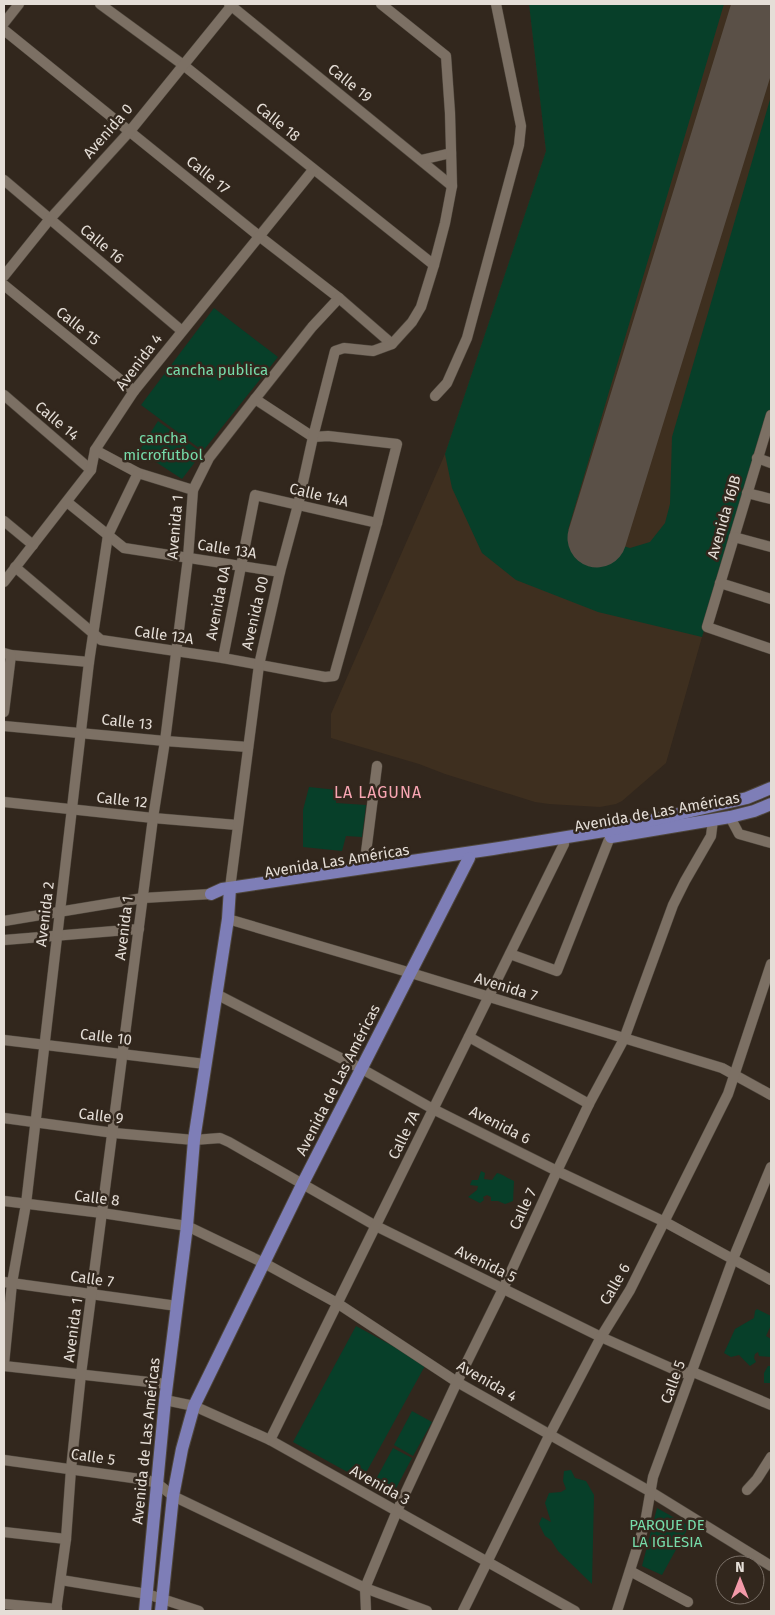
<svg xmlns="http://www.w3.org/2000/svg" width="775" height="1615" font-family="'Fira Sans',sans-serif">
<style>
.built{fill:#3e2f1f}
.green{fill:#073f29}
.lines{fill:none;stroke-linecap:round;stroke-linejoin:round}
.runway{stroke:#5a5047;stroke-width:59}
.minor-casing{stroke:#4e463c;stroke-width:11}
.major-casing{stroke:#4e463c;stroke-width:14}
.minor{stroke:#7c7064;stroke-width:10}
.major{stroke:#7e7eb7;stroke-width:12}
.labels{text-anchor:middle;stroke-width:5;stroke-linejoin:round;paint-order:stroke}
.street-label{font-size:15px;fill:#e5ded7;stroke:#32271d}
.park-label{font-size:15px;fill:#76dcaa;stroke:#32271d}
.neighbourhood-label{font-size:16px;letter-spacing:1px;fill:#f9a6b3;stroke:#32271d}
</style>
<rect width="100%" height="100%" fill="#32271d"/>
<path class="built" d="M529,4H771V411L702,637L666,763L622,801L616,804L600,807L549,804L535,802L445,774L419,764L331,738V714L445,454L546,151Z"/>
<g class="green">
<path d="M529,4H724L568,530L630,548L650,542L665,523L670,504L672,437L771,96V411L702,637L598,612L516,580L482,553L452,488L445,454L546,151Z"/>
<path d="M214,308L278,357L203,451L141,405Z"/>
<path d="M158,421L202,453L182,479L139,451Z"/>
<path d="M309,787L337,790L336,803L366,805L362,837L346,836L342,851L303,847V810Z"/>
<path d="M481,1171L485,1173L484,1179L492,1180L497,1173C503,1174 508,1179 514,1181L513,1201L505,1204L498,1201H491V1197L487,1195L483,1197L484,1200L480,1203L468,1197L477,1190L478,1186L470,1185L472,1180H478Z"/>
<path d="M757,1309L771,1316V1325L766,1336L771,1339V1357L759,1356L758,1352L755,1354L754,1358L756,1362L750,1366L739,1355L731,1357L724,1353L735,1329L754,1318L755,1311Z"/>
<path d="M356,1326L426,1364L362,1480L293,1442Z"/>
<path d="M768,1366H771V1383H764V1373Z"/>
<path d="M412,1411L432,1422L413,1456L394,1445Z"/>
<path d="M393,1448L412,1458L394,1492L375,1481Z"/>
<path d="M571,1470L575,1478L586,1481L594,1495L592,1584L558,1551L551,1540L545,1536L539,1524L542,1517L551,1522L545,1503L549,1493L561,1492L566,1489L563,1481L564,1471Z"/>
<path d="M657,1508L689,1526L662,1575L642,1566Z"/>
</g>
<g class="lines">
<path class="runway" d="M597,538L762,4"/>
<g class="minor-casing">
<g id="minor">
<path d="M100,4L182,64L434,265"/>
<path d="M229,4L452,186"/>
<path d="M4,23L19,4"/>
<path d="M4,30L259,236L339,298L392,344"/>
<path d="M421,160L451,153"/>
<path d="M4,180L182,331"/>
<path d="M4,276L49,220L130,131L233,4"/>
<path d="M4,285L134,391"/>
<path d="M4,395L91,470"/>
<path d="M435,396L447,383L467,338L519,145L521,126L496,4"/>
<path d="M771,415L707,627L771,649"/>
<path d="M95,450L138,473L193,490"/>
<path d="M757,458L771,463"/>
<path d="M747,493L771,499"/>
<path d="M67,502L124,548L280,572"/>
<path d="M4,521L33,545"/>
<path d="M734,537L771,547"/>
<path d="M15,567L101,640L223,658L325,677L334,676L377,523L397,444L328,436L313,437L255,399"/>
<path d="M4,582L91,470L95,450L134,391L313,170"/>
<path d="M720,583L771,599"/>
<path d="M4,653L11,655L89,662"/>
<path d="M223,658L255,495L377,523"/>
<path d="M4,712L11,655"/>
<path d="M4,726L165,741L248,747"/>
<path d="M4,802L153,818L237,825"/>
<path d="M730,817L739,834L771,843"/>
<path d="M364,868L377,766"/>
<path d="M230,888L259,665L280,572L298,505L313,437L335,351L344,348L373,351L392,344L412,322L421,307L434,265L445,223L452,186L450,113L446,56L381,4"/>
<path d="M228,919L411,973L722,1068L771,1095"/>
<path d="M4,921L143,898L211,894"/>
<path d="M4,940L139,929"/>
<path d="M510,954L557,971L610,837"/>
<path d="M216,994L362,1069L433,1109L557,1171L665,1222L771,1280"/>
<path d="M469,1037L589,1104"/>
<path d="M4,1040L205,1064"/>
<path d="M4,1118L114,1133L194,1140L220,1138L229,1142L376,1226L601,1337L682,1373L693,1372L771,1405"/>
<path d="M4,1201L102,1213L187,1226L264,1263L337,1303L457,1382L651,1492L771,1566"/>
<path d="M4,1282L177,1306"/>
<path d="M4,1364L12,1283L26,1204L89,662L108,535L138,473"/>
<path d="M4,1366L167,1384"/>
<path d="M165,1400L194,1406L270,1440L575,1611"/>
<path d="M270,1440L564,844"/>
<path d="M4,1460L147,1480L158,1484L173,1496L365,1588L427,1611"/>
<path d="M747,1490L757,1479L771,1457"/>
<path d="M4,1532L66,1539"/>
<path d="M630,1571L688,1602"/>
<path d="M61,1580L147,1594L199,1611"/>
<path d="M4,1604L57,1609"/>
<path d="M56,1611L66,1539L71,1469L81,1374L153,818L165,741L188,558L193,490L209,458L255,399L312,327L339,298"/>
<path d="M366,1611L365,1588L397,1511L457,1382L503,1289L557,1171L589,1104L624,1039L673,905L685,881L711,836L713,820"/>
<path d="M463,1611L550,1434L601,1337L630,1290L728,1094L771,964"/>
<path d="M617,1611L645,1523L653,1477L733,1259L771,1167"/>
</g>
</g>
<g class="major-casing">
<g id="major">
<path d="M611,837L730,817L754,811L771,804"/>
<path d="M211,894L222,889L493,849L610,830L747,798L771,788"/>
<path d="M145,1611L165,1400L187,1226L194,1140L228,919L230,888"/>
<path d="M161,1611L173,1496L182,1449L194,1406L303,1183L469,858"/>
</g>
</g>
<use href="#minor" class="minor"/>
<use href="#major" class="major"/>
</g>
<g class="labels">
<g class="street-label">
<text transform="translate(350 83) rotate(39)" y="5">Calle 19</text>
<text transform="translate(278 122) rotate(39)" y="5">Calle 18</text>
<text transform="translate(108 131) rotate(-49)" y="5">Avenida 0</text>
<text transform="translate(208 175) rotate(39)" y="5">Calle 17</text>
<text transform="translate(102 244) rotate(40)" y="5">Calle 16</text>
<text transform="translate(78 326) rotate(39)" y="5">Calle 15</text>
<text transform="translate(139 362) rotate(-53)" y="5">Avenida 4</text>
<text transform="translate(57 421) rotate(40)" y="5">Calle 14</text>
<text transform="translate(319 495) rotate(13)" y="5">Calle 14A</text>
<text transform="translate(724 517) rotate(-74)" y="5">Avenida 16JB</text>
<text transform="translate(175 527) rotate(-85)" y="5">Avenida 1</text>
<text transform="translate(227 549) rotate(9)" y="5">Calle 13A</text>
<text transform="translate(218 603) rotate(-79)" y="5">Avenida 0A</text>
<text transform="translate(255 613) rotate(-77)" y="5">Avenida 00</text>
<text transform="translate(164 635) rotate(8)" y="5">Calle 12A</text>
<text transform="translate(127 722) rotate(6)" y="5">Calle 13</text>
<text transform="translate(122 800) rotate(6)" y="5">Calle 12</text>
<text transform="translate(657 812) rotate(-10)" y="5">Avenida de Las Américas</text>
<text transform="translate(337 861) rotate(-9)" y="5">Avenida Las Américas</text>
<text transform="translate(45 914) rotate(-83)" y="5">Avenida 2</text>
<text transform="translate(124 928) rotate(-83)" y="5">Avenida 1</text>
<text transform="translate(506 987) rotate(17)" y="5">Avenida 7</text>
<text transform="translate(106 1037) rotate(7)" y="5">Calle 10</text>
<text transform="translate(338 1080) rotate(-63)" y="5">Avenida de Las Américas</text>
<text transform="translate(101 1116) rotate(7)" y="5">Calle 9</text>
<text transform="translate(500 1125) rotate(27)" y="5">Avenida 6</text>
<text transform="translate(404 1135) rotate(-64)" y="5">Calle 7A</text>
<text transform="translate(97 1198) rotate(7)" y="5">Calle 8</text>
<text transform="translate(523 1209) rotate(-65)" y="5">Calle 7</text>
<text transform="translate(486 1264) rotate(26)" y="5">Avenida 5</text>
<text transform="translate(92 1279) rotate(8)" y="5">Calle 7</text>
<text transform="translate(615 1284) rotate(-60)" y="5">Calle 6</text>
<text transform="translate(73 1330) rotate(-82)" y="5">Avenida 1</text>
<text transform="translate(487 1381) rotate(30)" y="5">Avenida 4</text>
<text transform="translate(673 1382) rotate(-70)" y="5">Calle 5</text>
<text transform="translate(146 1441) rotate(-84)" y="5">Avenida de Las Américas</text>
<text transform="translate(93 1457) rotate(8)" y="5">Calle 5</text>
<text transform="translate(380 1485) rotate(29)" y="5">Avenida 3</text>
</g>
<g class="park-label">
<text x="217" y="375">cancha publica</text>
<text x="163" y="443">cancha<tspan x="163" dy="17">microfutbol</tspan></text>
<text x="667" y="1530">PARQUE DE<tspan x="667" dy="17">LA IGLESIA</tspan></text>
</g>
<g class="neighbourhood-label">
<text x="378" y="798">LA LAGUNA</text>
</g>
</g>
<rect width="775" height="1615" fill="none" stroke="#e5ded7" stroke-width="10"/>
<g transform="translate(740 1580)"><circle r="24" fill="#32271d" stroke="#7a7067"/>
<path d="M0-4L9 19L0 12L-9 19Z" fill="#f39aa9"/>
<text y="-8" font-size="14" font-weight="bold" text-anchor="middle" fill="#e5ded7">N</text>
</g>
</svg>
